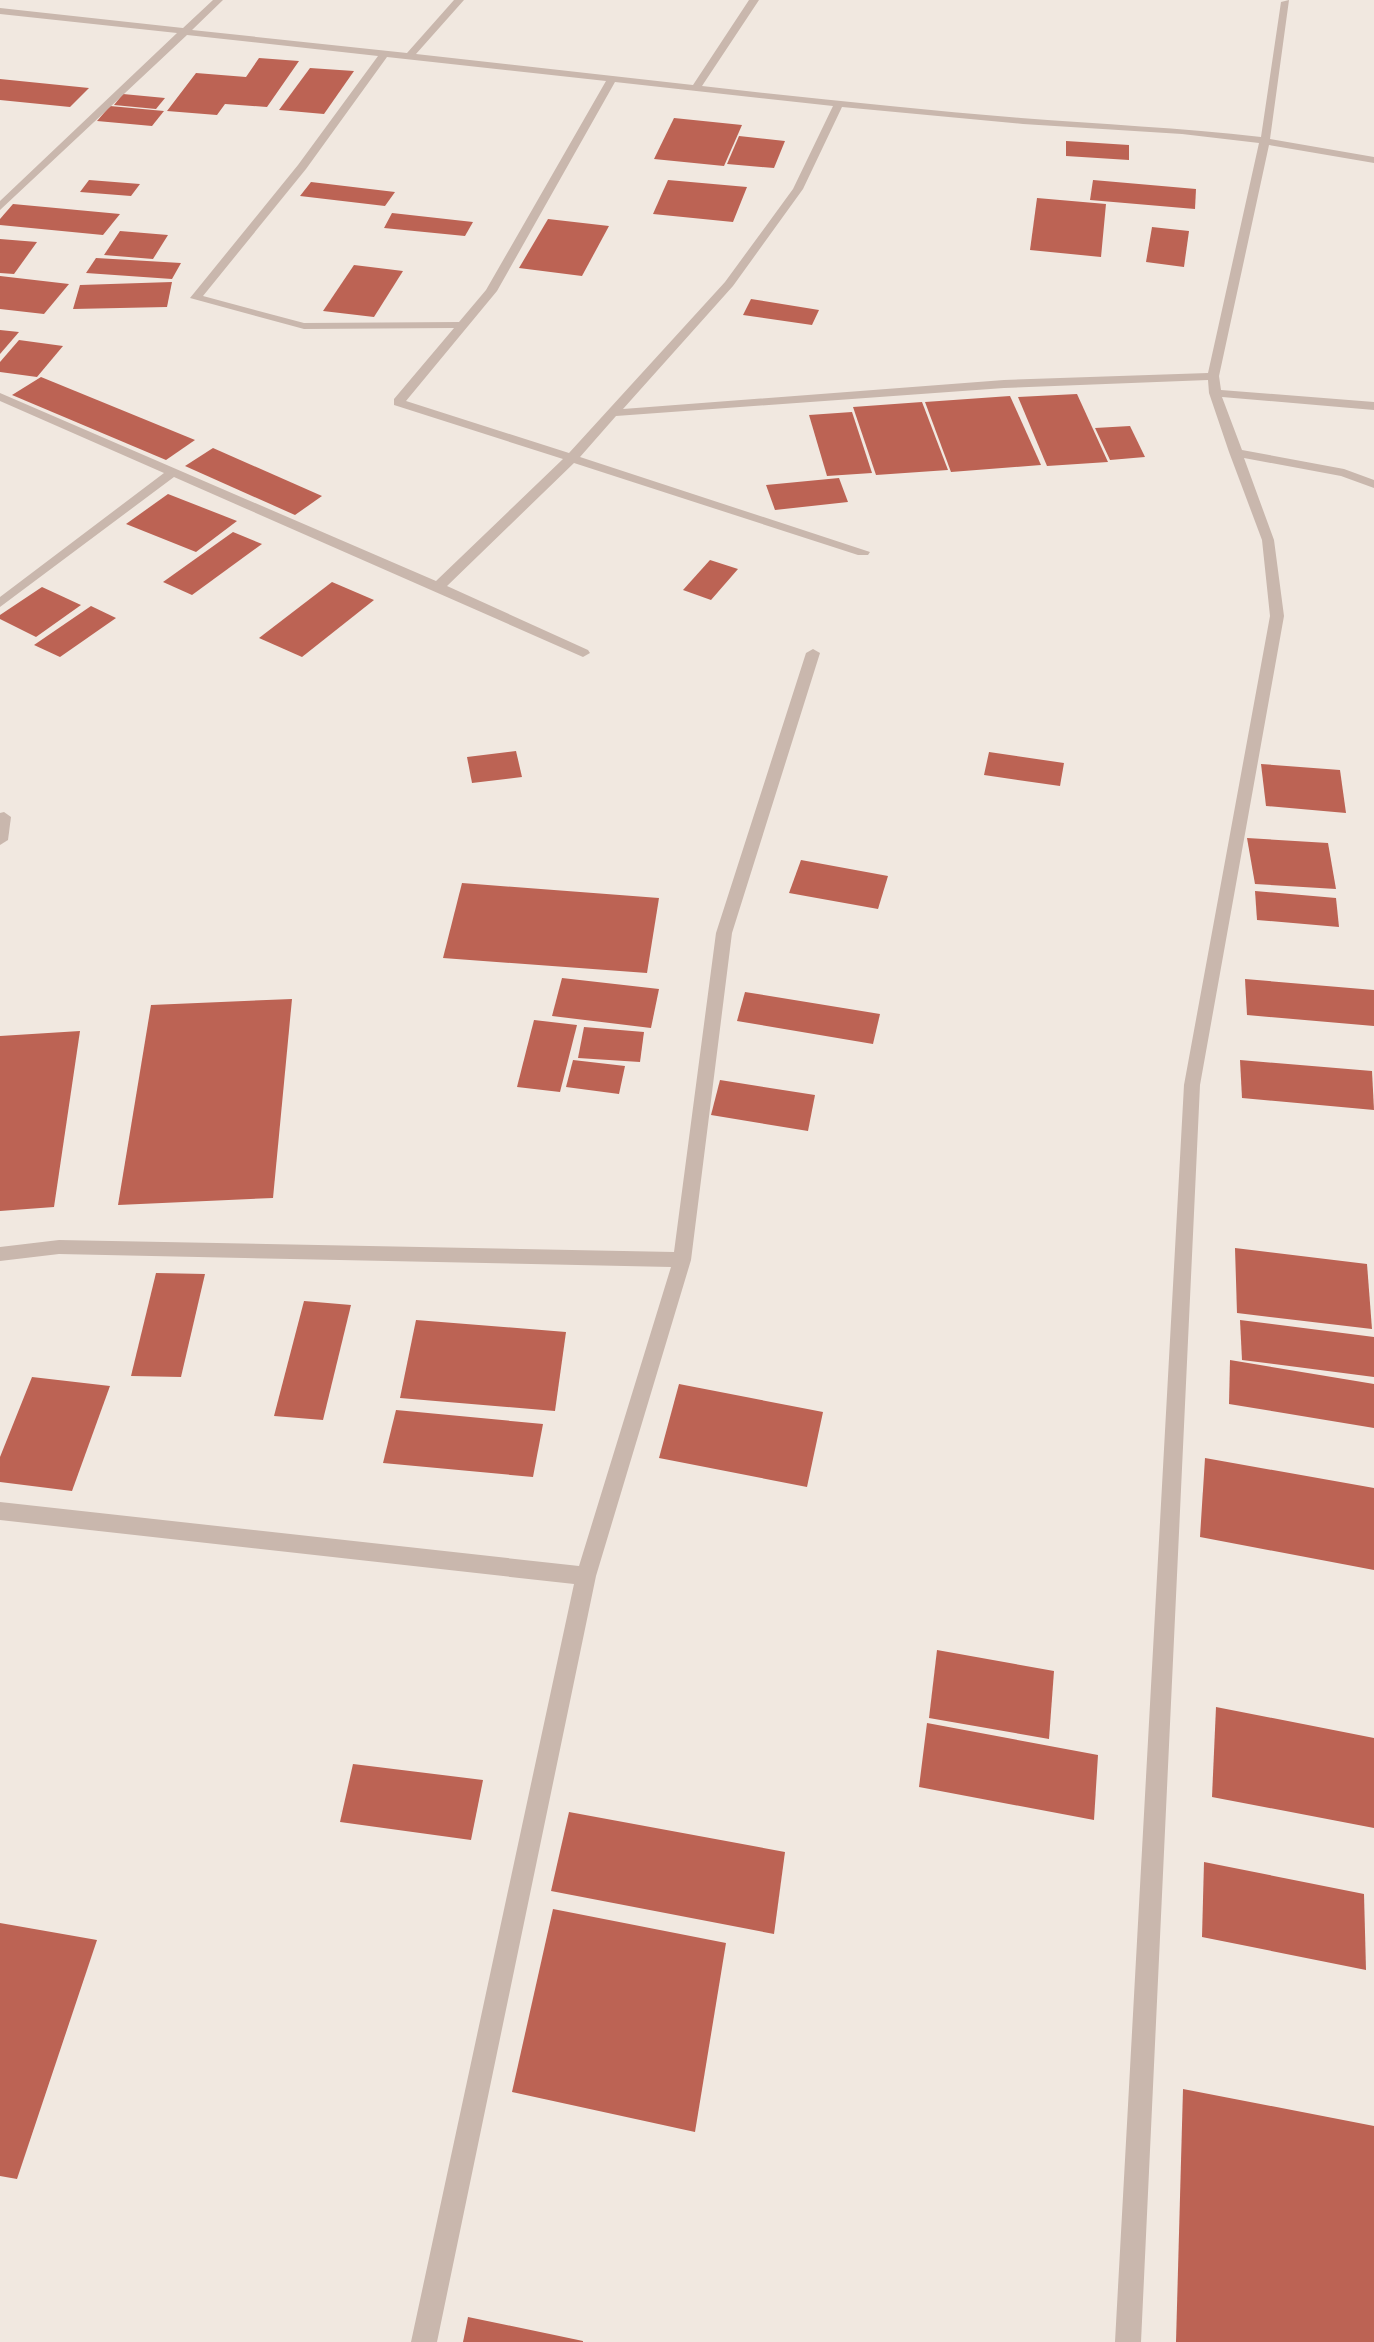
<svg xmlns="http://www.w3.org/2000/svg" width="1374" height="2342" font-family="Overpass,sans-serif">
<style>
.building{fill:#bc6354}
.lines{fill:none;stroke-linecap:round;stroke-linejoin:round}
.minor{fill:#c9b7ad;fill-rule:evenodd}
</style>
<rect width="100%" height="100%" fill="#f1e8e0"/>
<g class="building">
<path d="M259,58L299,61L267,107L225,104L217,115L167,111L196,73L246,77Z"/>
<path d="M310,68L354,71L324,114L279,110Z"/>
<path d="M0,79L89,88L70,107L0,100Z"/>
<path d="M123,94L165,98L156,109L114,105Z"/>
<path d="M110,106L164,111L152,126L97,121Z"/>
<path d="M674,118L742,125L724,166L654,159Z"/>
<path d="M739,136L785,141L774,168L727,164Z"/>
<path d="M1066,141L1129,145V160L1066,156Z"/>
<path d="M89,180L140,184L131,196L80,192Z"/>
<path d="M668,180L747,187L733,222L653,214Z"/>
<path d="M1093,180L1196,189L1195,209L1090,200Z"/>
<path d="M311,182L395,192L385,206L300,196Z"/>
<path d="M1037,198L1106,204L1101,257L1030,250Z"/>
<path d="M13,204L120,214L103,235L0,225V219Z"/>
<path d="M392,213L473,222L465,236L384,228Z"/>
<path d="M548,219L609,226L582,276L519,268Z"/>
<path d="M1152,227L1189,231L1184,267L1146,262Z"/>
<path d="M120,231L168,235L153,259L104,255Z"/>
<path d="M0,239L37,242L14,274L0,273Z"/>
<path d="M96,258L181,263L172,279L86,273Z"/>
<path d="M354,265L403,271L374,317L323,311Z"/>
<path d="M0,276L69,284L44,314L0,309Z"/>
<path d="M172,282L167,307L73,309L80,285Z"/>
<path d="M751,299L819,310L812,325L743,315Z"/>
<path d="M0,330L19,332L0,354Z"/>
<path d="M19,340L63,346L37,377L0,372V362Z"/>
<path d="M41,377L195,440L166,460L12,395Z"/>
<path d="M1077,394L1108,462L1047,466L1018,397Z"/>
<path d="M1010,396L1041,465L951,472L925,402Z"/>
<path d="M922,402L948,470L876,475L853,407Z"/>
<path d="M852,412L872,473L827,476L809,415Z"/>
<path d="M1130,426L1145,457L1110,460L1095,428Z"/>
<path d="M213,448L322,496L295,515L185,466Z"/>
<path d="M839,478L848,502L775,510L766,485Z"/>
<path d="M168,494L237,521L196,552L126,524Z"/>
<path d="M233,532L262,544L192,595L163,582Z"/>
<path d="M710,560L738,569L711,600L683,590Z"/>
<path d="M332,582L374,600L302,657L259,638Z"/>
<path d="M42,587L81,605L36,637L0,619V615Z"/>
<path d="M91,606L116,618L60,657L34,645Z"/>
<path d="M516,751L522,777L472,783L467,757Z"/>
<path d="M989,752L1064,763L1060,786L984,775Z"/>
<path d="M1261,764L1340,770L1346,813L1266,806Z"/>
<path d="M1247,838L1328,843L1336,889L1255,884Z"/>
<path d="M801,860L888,876L878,909L789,893Z"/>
<path d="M462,883L659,898L647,973L443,958Z"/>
<path d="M1255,891L1336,898L1339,927L1257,920Z"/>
<path d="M562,978L659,989L651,1028L552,1016Z"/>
<path d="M1245,979L1374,990V1026L1247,1015Z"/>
<path d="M745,992L880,1014L873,1044L737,1021Z"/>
<path d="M292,999L273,1198L118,1205L151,1005Z"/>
<path d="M534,1020L577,1025L560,1092L517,1087Z"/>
<path d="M584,1027L644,1032L640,1062L578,1058Z"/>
<path d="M80,1031L54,1207L0,1211V1036Z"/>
<path d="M573,1060L625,1066L619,1094L566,1087Z"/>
<path d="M1240,1060L1372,1071L1374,1110L1242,1098Z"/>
<path d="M720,1080L815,1095L808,1131L711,1115Z"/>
<path d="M1235,1248L1367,1264L1372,1329L1237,1313Z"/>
<path d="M156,1273L205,1274L181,1377L131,1376Z"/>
<path d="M304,1301L351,1305L323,1420L274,1416Z"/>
<path d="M416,1320L566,1332L555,1411L400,1398Z"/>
<path d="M1240,1320L1374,1337V1377L1242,1360Z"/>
<path d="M1230,1360L1374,1384V1428L1229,1404Z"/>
<path d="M32,1377L110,1386L72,1491L0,1482V1457Z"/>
<path d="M679,1384L823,1412L807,1487L659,1458Z"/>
<path d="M396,1410L543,1424L533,1477L383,1463Z"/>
<path d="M1205,1458L1374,1488V1570L1200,1537Z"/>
<path d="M937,1650L1054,1671L1049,1739L929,1718Z"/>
<path d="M1216,1707L1374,1738V1828L1212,1797Z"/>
<path d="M927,1723L1098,1755L1094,1820L919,1787Z"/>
<path d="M353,1764L483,1780L471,1840L340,1822Z"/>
<path d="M569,1812L785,1852L774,1934L551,1891Z"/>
<path d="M1204,1862L1364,1894L1366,1970L1202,1937Z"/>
<path d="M553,1909L726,1943L695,2132L512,2092Z"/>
<path d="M0,1923L97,1940L17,2179L0,2176Z"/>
<path d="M1183,2089L1374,2126V2342H1176Z"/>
<path d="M468,2317L583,2341V2342H463Z"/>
</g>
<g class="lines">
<g class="minor">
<path d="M213,0H223L192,30L407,53L454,0H464L416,54L693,85L749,0H759L702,86C808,98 915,109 1021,118C1101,124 1181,128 1261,137L1281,2L1289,0L1270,139L1374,157V163L1269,145L1219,376L1221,390L1374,402V410L1222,397L1242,450L1344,469L1374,480V488L1341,476L1244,458L1274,540L1284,616L1200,1085L1141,2342H1115L1184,1085L1270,616L1262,540L1229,452L1209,393L1208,380L1004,388L616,416L580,457L870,552L868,555H858L574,463L447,586L588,650L590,653L583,657L174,477L0,607V597L164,473L0,401V393L436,581L563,459L394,405V399L454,328L304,329L190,298L298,165L378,56L187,35L0,210V201L177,33L0,14V8L183,28ZM387,57L606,81L486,290L459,322L304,323L203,296L306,169ZM615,82L833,106L793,189L725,282L569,453L406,401L497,291ZM842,107L1023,124L1182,134L1259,143L1208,373L1004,380L623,409L733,286L803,189Z"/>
<path d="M813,649L820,653L732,933L691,1260L596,1576L437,2342H411L574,1584L0,1520V1502L579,1566L671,1267L59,1254L0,1261V1247L59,1240L674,1252L716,933L806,653Z"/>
<path d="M4,812L11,817L8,840L0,845V813Z"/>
</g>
</g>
</svg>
